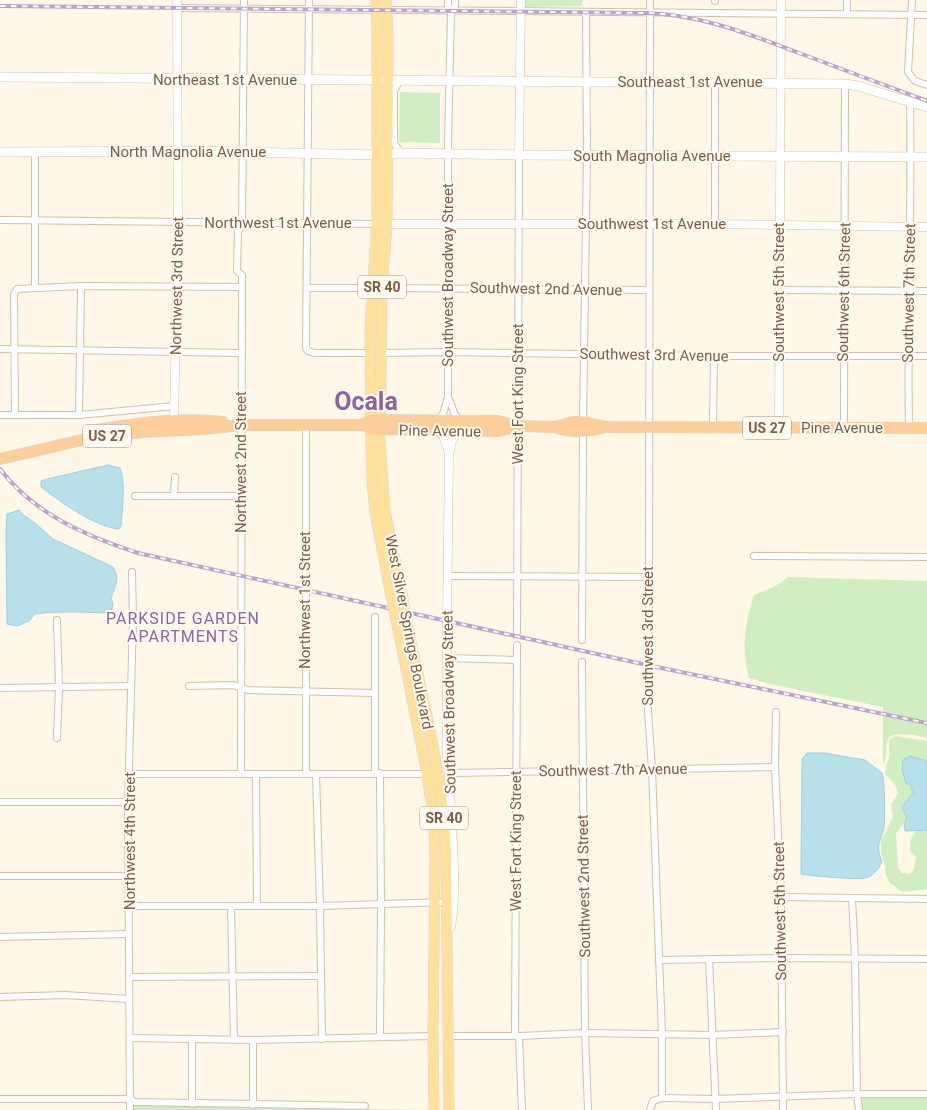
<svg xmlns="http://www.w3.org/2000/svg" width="927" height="1110" font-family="Roboto,sans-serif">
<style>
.green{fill:#d1eec3}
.water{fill:#b8e0eb;stroke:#9dcfde}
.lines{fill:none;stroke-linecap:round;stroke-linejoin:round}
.minor-casing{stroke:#d3bfaa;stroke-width:8}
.tertiary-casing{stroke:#d3bfaa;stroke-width:9}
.secondary-casing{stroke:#d8c2aa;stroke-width:10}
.primary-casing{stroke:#ddd5cf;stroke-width:11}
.trunk-casing{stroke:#ddd5cf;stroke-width:12}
.minor{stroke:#fff;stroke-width:6}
.tertiary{stroke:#fff;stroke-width:8}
.secondary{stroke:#fff;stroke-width:9}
.primary{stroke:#ffe19d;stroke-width:10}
.trunk{stroke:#ffce9a;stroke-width:11}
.rail-casing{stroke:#bba3cb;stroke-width:4}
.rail{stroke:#fffaef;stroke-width:2;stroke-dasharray:5.5;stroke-linecap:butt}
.primary-bridge-casing{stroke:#ddd5cf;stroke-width:11;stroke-linecap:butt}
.primary-bridge{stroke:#ffe19d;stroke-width:10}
.labels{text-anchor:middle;stroke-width:4;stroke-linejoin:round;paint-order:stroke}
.shield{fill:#fffaef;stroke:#a38d79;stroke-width:1}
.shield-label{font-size:14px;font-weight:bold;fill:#7c5e47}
.street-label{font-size:15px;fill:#7c5e47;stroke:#fffaef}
.neighbourhood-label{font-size:16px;letter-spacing:1px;fill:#8f639f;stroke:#fffaef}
.town-label{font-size:25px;font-weight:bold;fill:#8f639f;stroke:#fffaef}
</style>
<rect width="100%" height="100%" fill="#fff7e7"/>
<g class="green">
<path d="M525,0H583L581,6L525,7Z"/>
<path d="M400,92L440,93V143L399,142Z"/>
<path d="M788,577L927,581V738C916,735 900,731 889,737C884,746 889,755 883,764V707L774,685L749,678C741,651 745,621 754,595C767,590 778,586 788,577Z"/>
<path d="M895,736L927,741V761L910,756V784L914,793L902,807L907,818L896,834L898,868L902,873L910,874L914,869L916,857L910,851V841L916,831L927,830V889L906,892L899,890L890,883L885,873V867L881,852V841L893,817L891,805L898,793L896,786L885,774C885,767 888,763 889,757C890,750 888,745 890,739Z"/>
<path d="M927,1096V1110H862L860,1097Z"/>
<path d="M133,1105L430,1110H133Z"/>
</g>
<g class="water">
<path d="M108,465L120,468C126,482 122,510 121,526L119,529C93,526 61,502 41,487V481L47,479Z"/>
<path d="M19,510L22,514L35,523L53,539L113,567C121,579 114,587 111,599L113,603L112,609L108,613C83,612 59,611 35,614L29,621L17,626L7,624L6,530L7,514Z"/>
<path d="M807,753H824L865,760L882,773C885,780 885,820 884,828C880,845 875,843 882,862C878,869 874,876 865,878C856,880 811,876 801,874L802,759Z"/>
<path d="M910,756L927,761V830L905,831L904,825L907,818L902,807L913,793L910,784H906L902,769L903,760Z"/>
</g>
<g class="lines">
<g class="minor-casing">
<g id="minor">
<path d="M309,0L306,348L308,351L314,353H369"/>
<path d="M847,0V14"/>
<path d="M912,0L908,72L915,81L927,85"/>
<path d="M715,1V0"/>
<path d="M177,8L927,15"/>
<path d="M451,11L455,6V0"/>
<path d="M715,83V224"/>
<path d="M35,153V287"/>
<path d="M401,153L394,143V92L397,85L401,80"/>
<path d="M0,220L377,224"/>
<path d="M307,288H372"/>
<path d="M382,288L649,290"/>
<path d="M780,290L927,291"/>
<path d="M0,349L241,353"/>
<path d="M381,353L448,352L714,356H927"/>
<path d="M449,399L455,415L460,420"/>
<path d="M0,415H79L175,406"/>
<path d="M15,415L14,294L17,289L81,286L242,287"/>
<path d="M79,415L81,286"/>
<path d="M438,420L443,414L448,397V144L451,11L448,6V0"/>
<path d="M583,422L587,156L586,12"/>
<path d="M713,428L714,356"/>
<path d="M844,428L845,84"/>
<path d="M909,428C907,319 912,210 910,101"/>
<path d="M174,495L175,477"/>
<path d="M135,496H242"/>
<path d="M754,556L927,557"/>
<path d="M447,576L649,577"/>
<path d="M57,620L59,687L57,738"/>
<path d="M517,632L519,155"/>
<path d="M582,640L583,432"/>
<path d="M447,658L517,660"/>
<path d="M582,662L585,1033L588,1110"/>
<path d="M189,686L233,685L248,690L375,693"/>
<path d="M0,688L131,686"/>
<path d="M776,712L775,767L781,897L783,1110"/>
<path d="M375,773V617"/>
<path d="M380,773L381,905L380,1037"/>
<path d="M450,773L775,767"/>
<path d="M130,774H429"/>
<path d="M241,774L242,275L237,271L238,231L242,227L244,0"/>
<path d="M306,774V425"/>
<path d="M316,774L320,906L322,1039"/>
<path d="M256,775L257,906"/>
<path d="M0,802H128"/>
<path d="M0,876H128"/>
<path d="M781,897L927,899"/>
<path d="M852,898L855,958L857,1094L859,1110"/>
<path d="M129,906H320L446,902"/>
<path d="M231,907L234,1040"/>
<path d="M0,937L129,934"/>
<path d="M709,959L716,1110"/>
<path d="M659,960L781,958L927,959"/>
<path d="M129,977L321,976"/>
<path d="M0,997L65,995L129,999"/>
<path d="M447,1036H519L585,1033L713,1035L783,1032"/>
<path d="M515,1036L517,645"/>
<path d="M519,1036L522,1110"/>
<path d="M130,1038L253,1040L433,1036"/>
<path d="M192,1039V1104"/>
<path d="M662,1098L715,1099L857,1094H927"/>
<path d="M0,1099H130L135,1102L365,1106"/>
<path d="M253,1105V1040"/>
<path d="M130,1110L128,802L133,618L132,572"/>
<path d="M650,1110L653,1101L662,1098V1035L652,769L648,711L649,577L650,0"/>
</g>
</g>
<g class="tertiary-casing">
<g id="tertiary">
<path d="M519,155L521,0"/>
<path d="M382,224H715L927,227"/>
<path d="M174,421L178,222L177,0"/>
<path d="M779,428L781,0"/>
<path d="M437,431L443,436L449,452"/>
<path d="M451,927C457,893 453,845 451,811C450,794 450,777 447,760V624L449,454L452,441L458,431"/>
</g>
</g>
<g class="secondary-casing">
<g id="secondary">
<path d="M0,77L845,84L858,86L927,107"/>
<path d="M0,152L200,151L376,155L401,153L519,155L927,157"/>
</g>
</g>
<g class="primary-casing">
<g id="primary">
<path d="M376,0L377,33V218L370,328L371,442L372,481L375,512L390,591"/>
<path d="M386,0L388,33L387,224L382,288L380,441L385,511L402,594"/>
<path d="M398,629L427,774L434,824L435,857L433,1036L434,1110"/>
<path d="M409,633C425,706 443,779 446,853L449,1110"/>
</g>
</g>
<g class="trunk-casing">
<g id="trunk">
<path d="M363,424L371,429L498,431L519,426L555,427L573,422H583L607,427L927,428"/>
<path d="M555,427C574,433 583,432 602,428"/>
<path d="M97,430C138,423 181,417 223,422"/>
<path d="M0,459L91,438L143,432L203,429L242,425H362L371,420L498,421L517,426"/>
</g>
</g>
<use href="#minor" class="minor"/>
<use href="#tertiary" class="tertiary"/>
<use href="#secondary" class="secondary"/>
<use href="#primary" class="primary"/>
<use href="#trunk" class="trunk"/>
<g class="rail-casing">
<g id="rail">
<path d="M0,6L645,13C699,14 749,34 799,53C842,69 884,85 927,101"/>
<path d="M0,469C34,514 86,536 138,553L647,665L927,723"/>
</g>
</g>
<use href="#rail" class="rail"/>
<g class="primary-bridge-casing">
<g id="primary-bridge">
<path d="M390,591L398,629"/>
<path d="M402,594L409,633"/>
</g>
</g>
<use href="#primary-bridge" class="primary-bridge"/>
</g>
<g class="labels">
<g class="shield">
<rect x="358" y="275.5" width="48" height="23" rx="4"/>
<rect x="743" y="416.5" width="48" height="23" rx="4"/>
<rect x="83" y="424.5" width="48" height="23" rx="4"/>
<rect x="420" y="806.5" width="48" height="23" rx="4"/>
</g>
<g class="shield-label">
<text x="382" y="292">SR 40</text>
<text x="767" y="433">US 27</text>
<text x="107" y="441">US 27</text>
<text x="444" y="823">SR 40</text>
</g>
<g class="street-label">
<text x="225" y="85">Northeast 1st Avenue</text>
<text x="690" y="87">Southeast 1st Avenue</text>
<text x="188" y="157">North Magnolia Avenue</text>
<text x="652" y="161">South Magnolia Avenue</text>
<text x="278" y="228">Northwest 1st Avenue</text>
<text x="652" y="229">Southwest 1st Avenue</text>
<text transform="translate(448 275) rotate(-90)" y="5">Southwest Broadway Street</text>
<text transform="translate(177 286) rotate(-89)" y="5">Northwest 3rd Street</text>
<text transform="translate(546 289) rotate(1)" y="5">Southwest 2nd Avenue</text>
<text transform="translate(779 292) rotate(-90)" y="5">Southwest 5th Street</text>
<text transform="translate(844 292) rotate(-89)" y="5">Southwest 6th Street</text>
<text transform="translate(909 293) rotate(-89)" y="5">Southwest 7th Street</text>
<text transform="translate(654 355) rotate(1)" y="5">Southwest 3rd Avenue</text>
<text transform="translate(518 394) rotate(-90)" y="5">West Fort King Street</text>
<text x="842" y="433">Pine Avenue</text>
<text transform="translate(440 431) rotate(1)" y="5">Pine Avenue</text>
<text transform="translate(241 462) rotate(-90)" y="5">Northwest 2nd Street</text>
<text transform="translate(305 600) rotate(-90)" y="5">Northwest 1st Street</text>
<text transform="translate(409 632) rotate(79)" y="5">West Silver Springs Boulevard</text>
<text transform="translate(648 636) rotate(-90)" y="5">Southwest 3rd Street</text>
<text transform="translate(449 702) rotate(-91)" y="5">Southwest Broadway Street</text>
<text transform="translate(613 770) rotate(-1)" y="5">Southwest 7th Avenue</text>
<text transform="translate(130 841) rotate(-90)" y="5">Northwest 4th Street</text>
<text transform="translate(516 841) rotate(-90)" y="5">West Fort King Street</text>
<text transform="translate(584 886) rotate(-91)" y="5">Southwest 2nd Street</text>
<text transform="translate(780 911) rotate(-91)" y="5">Southwest 5th Street</text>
</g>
<g class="neighbourhood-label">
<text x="183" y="624">PARKSIDE GARDEN<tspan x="183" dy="18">APARTMENTS</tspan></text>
</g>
<g class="town-label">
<text x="366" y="410">Ocala</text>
</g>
</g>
</svg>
